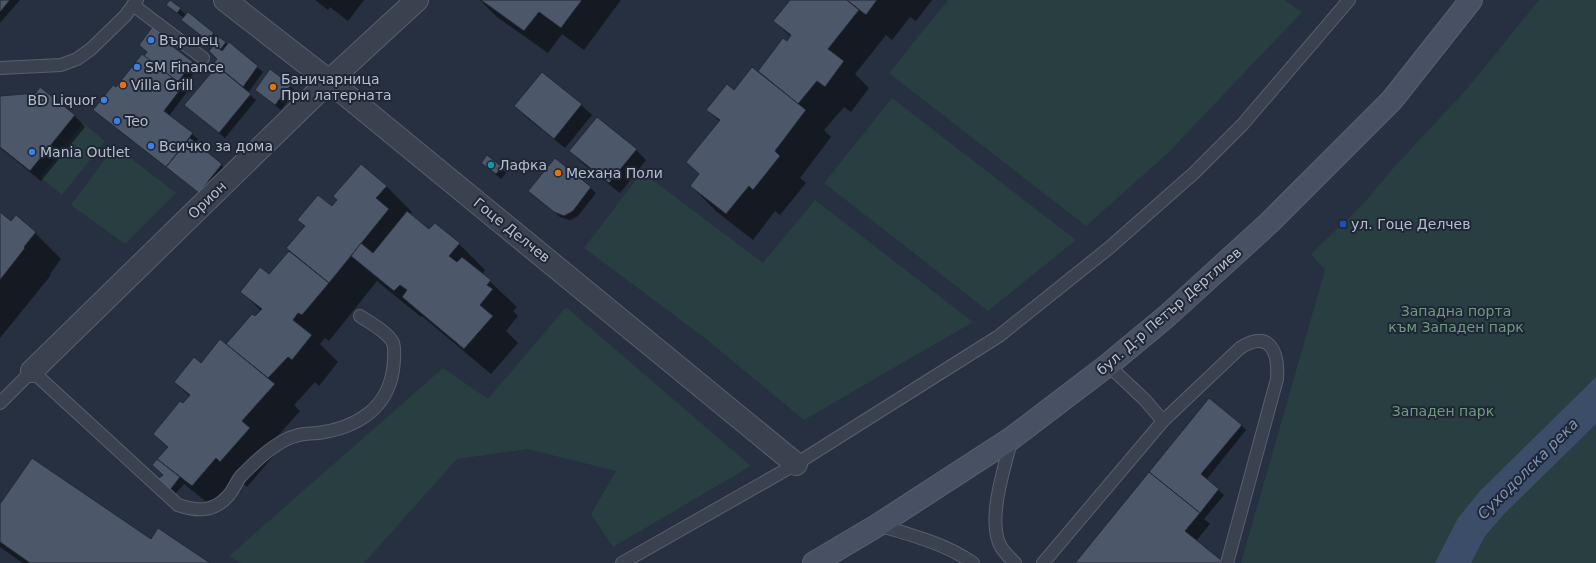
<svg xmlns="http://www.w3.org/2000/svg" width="1596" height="563" font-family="'DejaVu Sans',sans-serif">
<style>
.green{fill:#283e41}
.water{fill:#3c4d69}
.shadow{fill:#0007}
.building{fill:#4c5769;stroke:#212938}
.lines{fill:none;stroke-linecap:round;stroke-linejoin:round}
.lane-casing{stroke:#58606e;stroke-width:14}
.street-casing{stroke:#58606e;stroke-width:24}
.secondary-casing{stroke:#58606e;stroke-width:24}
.lane{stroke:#3a4250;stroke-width:12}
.street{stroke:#3a4250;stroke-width:22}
.secondary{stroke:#485163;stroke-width:22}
.shop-dot{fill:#3f7fe0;stroke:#1f2736;stroke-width:1.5}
.food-dot{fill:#e8710a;stroke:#1f2736;stroke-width:1.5}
.culture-dot{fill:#0f9aa8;stroke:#1f2736;stroke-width:1.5}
.transit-dot{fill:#1a4fb4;stroke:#1f2736;stroke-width:1.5}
.labels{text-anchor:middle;stroke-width:4;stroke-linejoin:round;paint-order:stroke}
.poi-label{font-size:14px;fill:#b7becb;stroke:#1f2736;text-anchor:start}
.street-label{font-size:14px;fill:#b7becb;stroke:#1f2736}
.park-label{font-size:14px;fill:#6e9b7a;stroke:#1f2736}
.water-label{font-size:15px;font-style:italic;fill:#7e92b2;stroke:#1f2736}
</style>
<rect width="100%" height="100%" fill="#263040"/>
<g class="green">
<path d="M948,0H1284L1302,12L1168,153L1086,226L889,73Z"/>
<path d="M1539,0H1596V563H1241L1325,270L1311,254L1364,203L1395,166L1466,90Z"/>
<path d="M892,98L1076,240L988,311L824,183Z"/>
<path d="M83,123L105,141L62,195L40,177Z"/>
<path d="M115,146L176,193L125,244L71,205Z"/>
<path d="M642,172L763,263L815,200L973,322L804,420L706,339L584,248Z"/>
<path d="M566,307L751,466L613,547L591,514L616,471L527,449L457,459L364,563H241L229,556L443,368L488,399Z"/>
</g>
<path class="water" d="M1596,377V424L1504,514L1485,536L1471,563H1435L1458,518L1480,491Z"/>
<g class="shadow">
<path d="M0,0H20L0,23Z"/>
<path d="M315,0H364L348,21L330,7L328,10Z"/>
<path d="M480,0H621L584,50L562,34L548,53L497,17Z"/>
<path d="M791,0H932L916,21L910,17L892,40L886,35L855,74L869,88L851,112L844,107L824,130L831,137L800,178L806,183L780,215L775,211L753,240L717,212L691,186L700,175L687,162L720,122L708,110L758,73L783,40L787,42L791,37L774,21Z"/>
<path d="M167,5L180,9L186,15L188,13L219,39L228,45L229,44L263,72L248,93L256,100L225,138L186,105L219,66L223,51L215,43L213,45L188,25L184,18Z"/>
<path d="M161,34L166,39L164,41L198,68L183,87L187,92L169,116L192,134L198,139L195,143L227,170L205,197L94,110L116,89L148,52L145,50Z"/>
<path d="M290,86L295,91L281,110L256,90Z"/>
<path d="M40,88L75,116L85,127L41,181L0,148V97L36,94Z"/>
<path d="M581,105L592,115L565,148L526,117L516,106Z"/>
<path d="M636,150L646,160L620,193L581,162L571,151Z"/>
<path d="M555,159L596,193L578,216L570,220L560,217L529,191Z"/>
<path d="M482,163L501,168L506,173L501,179Z"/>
<path d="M386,186L412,212L410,215L429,231L459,244L485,270L482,274L517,307L513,311L518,316L506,331L518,343L491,374L422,316L421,317L377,281L329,341L325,338L320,344L338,362L319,386L315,382L294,405L300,411L268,447L275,454L247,487L243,483L219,512L184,484L175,494L160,479L164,475L153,465L169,448L183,404L190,397L175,382L226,346L261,311L242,292L269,275L290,251L287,248L305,227L298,220Z"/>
<path d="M0,213L11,222L35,233L61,259L50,274L51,275L0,338Z"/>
<path d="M1439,313L1444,318V322L1440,323L1431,315Z"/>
<path d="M1241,425L1246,430L1206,480L1224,495L1204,519L1210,524L1196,541L1223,563H1077Z"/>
<path d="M0,506L151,540L208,563H23L0,547Z"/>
</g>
<g class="building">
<path d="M0,0H10L0,12Z"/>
<path d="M170,0L181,8L177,13L166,5Z"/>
<path d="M481,0H582L561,28L539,12L524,31Z"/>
<path d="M790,0H847L859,10L828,49L844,61L825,87L817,81L798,104L758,71L783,38L787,41L791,35L773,21Z"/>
<path d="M847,0H877L866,15Z"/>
<path d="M188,12L214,33L208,41L181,20Z"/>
<path d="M153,26L162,33L159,36L193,62L178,82L144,56L147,52L139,45Z"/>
<path d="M219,37L226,42L221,49L214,44Z"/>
<path d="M229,42L258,66L243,87L214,63L217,59L209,51L214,45L222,51Z"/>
<path d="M142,54L183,86L164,111L193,133L166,167L93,110L113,85L116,87Z"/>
<path d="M217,66L251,94L219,133L184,105Z"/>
<path d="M752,67L806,110L775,151L780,156L753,190L749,186L726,214L690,186L699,174L686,162L720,120L706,110L727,84L734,90Z"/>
<path d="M270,69L291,85L275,105L255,90Z"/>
<path d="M542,72L582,104L554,139L514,106Z"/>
<path d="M40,87L75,115L30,171L0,147V96L36,93Z"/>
<path d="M597,117L637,149L609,183L569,151Z"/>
<path d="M190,138L222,164L199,193L166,167Z"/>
<path d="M487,155L502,167L496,174L481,163Z"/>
<path d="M555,158L591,187L573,211L564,216L554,212L528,191Z"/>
<path d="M361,164L387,186L376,198L389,209L329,283L286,248L305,226L297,220L318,195L332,206L337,200L333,196Z"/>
<path d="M407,211L429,229L435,223L460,243L449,256L457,262L462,257L491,280L487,285L493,289L480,305L493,316L464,349L402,297L407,290L400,285L394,291L351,256L361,243L373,253Z"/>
<path d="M0,212L11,221L16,215L36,232L24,247L25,248L0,280Z"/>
<path d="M289,251L329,283L302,315L298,313L293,320L312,335L292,360L288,357L268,378L226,344L252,314L255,316L262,309L240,292L260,267L269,274Z"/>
<path d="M1436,310L1439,312V317L1434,318L1430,316L1431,311Z"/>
<path d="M220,339L275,384L242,421L250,428L220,462L216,458L192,486L157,459L168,447L153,434L180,401L183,403L190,395L174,382L194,357L201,363Z"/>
<path d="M1209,398L1242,425L1201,474L1219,489L1200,513L1149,472Z"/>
<path d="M32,458L151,539L158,528L210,563H30L0,542V504Z"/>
<path d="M157,459L180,477L170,490L158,479L163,475L152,465Z"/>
<path d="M1149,472L1200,513L1185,531L1221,560L1220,563H1075Z"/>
</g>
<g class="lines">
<g class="lane-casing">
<g id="lane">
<path d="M133,5L203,58"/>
<path d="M0,68L61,65L77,59L91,49L125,16L137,0"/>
<path d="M1108,365L1145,400L1163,421"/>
<path d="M0,403L32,371L178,505C196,511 213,513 228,496C233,491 236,482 241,476C254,463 267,450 283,441C295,434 304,434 318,433C355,428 387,410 393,370C394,364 395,348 393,343C388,332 370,323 360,316"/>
<path d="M1012,438C1005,466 986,521 1001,547C1004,552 1010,558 1015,563"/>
<path d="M878,525C911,535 944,543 973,563"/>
<path d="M622,563L796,464L999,336L1109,248L1194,173L1243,124L1349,0"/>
<path d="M1043,563L1163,421L1240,348C1270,329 1279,352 1277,379L1227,563"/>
</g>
</g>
<g class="street-casing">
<g id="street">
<path d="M225,0L329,81L796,464"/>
<path d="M32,371L329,81L417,0"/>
</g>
</g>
<g class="secondary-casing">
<path id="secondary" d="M814,563L878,525L1012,438L1108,365L1167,316L1269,223L1392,100L1471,0"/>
</g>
<use href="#lane" class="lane"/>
<use href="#street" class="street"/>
<use href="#secondary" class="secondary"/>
</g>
<g class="shop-dot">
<circle cx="151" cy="40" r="4"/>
<circle cx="137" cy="67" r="4"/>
<circle cx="104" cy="100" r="4"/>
<circle cx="117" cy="121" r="4"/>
<circle cx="151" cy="146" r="4"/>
<circle cx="32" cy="152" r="4"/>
</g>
<g class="food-dot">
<circle cx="123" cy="85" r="4"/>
<circle cx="273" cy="87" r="4"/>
<circle cx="558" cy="173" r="4"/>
</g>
<circle class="culture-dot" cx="491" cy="165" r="4"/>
<rect class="transit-dot" x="1339" y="220" width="8" height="8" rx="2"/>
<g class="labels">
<g class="poi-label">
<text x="159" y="45">Вършец</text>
<text x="145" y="72">SM Finance</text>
<text x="281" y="84">Баничарница<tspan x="281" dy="16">При латерната</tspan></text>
<text x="131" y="90">Villa Grill</text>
<text x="96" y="105" text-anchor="end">BD Liquor</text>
<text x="125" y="126">Teo</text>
<text x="159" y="151">Всичко за дома</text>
<text x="40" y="157">Mania Outlet</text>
<text x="499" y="170">Лафка</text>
<text x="566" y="178">Механа Поли</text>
<text x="1351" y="229">ул. Гоце Делчев</text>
</g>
<g class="street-label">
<text transform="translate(207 200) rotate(-44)" y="5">Орион</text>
<text transform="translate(512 230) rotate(39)" y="5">Гоце Делчев</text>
<text transform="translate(1169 311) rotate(-41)" y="5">бул. Д-р Петър Дертлиев</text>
</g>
<g class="park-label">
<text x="1456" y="316">Западна порта<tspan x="1456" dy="16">към Западен парк</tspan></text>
<text x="1443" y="416">Западен парк</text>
</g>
<g class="water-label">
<text transform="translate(1528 469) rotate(-45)" y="5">Суходолска река</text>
</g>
</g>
</svg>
